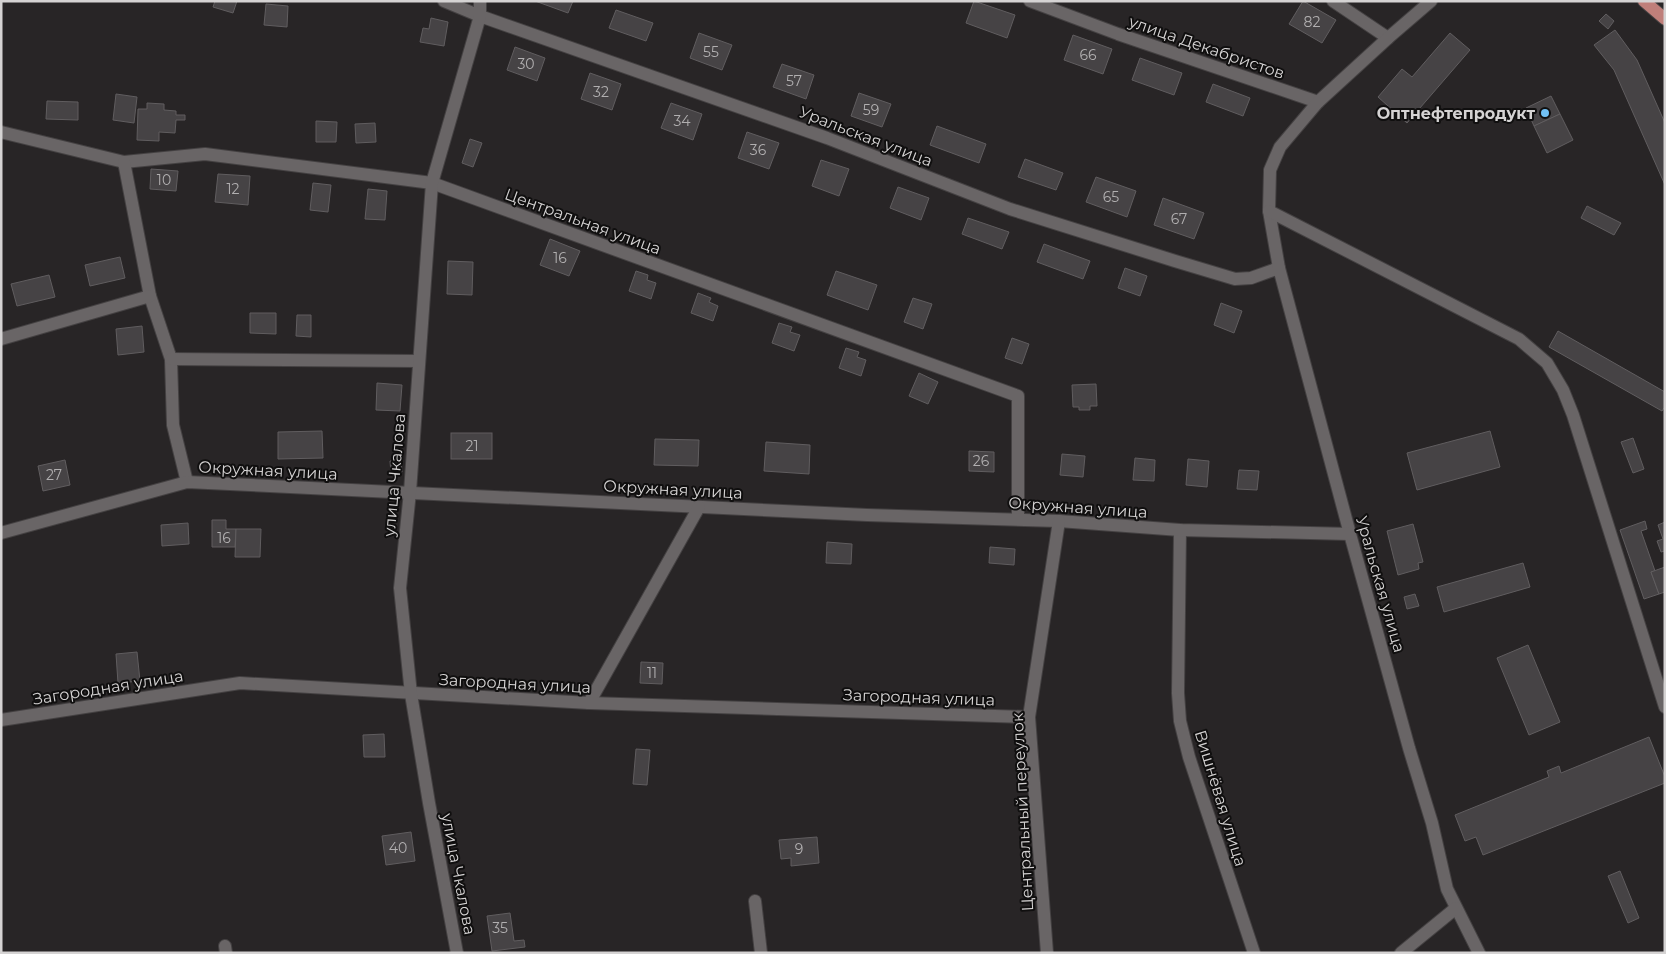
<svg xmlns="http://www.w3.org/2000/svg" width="1666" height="954" font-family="Montserrat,sans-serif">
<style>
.building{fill:#464345;stroke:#605d5f}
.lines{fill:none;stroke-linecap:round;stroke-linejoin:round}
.street-casing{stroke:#444142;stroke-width:14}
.primary-casing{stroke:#444142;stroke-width:14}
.street{stroke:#696566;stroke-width:12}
.primary{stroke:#bf7f7a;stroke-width:12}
.poi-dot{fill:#72c1f5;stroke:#100f0f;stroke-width:2}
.labels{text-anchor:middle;stroke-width:4;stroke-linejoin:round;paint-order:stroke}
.number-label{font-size:14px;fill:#b1afb0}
.street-label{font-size:16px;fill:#d5d3d3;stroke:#100f0f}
.poi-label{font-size:16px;font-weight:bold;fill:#d5d3d3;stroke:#100f0f;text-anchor:end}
</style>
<rect width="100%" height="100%" fill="#282526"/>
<g class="building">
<path d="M215,1H237L233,13L213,7Z"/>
<path d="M535,1H573L568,13Z"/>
<path d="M974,1L1015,15L1007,38L966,23Z"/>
<path d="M1303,1L1336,20L1322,43L1289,24Z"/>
<path d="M266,4L288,6L287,27L264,25Z"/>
<path d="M616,10L653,23L646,41L609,28Z"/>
<path d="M1606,14L1614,21L1608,29L1599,21Z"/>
<path d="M431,18L448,22L444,46L420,42L423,28L429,29Z"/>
<path d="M1615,30L1637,60L1665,123V185L1614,70L1594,45Z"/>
<path d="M699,33L732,45L722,70L690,58Z"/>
<path d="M1450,33L1470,50L1407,123L1378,97L1402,69L1412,77Z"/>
<path d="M1073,35L1112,49L1103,74L1064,60Z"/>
<path d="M515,47L545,58L537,81L507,70Z"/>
<path d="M1140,58L1182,73L1174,95L1132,80Z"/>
<path d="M782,64L814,75L806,99L773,87Z"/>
<path d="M590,73L621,84L612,110L581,99Z"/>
<path d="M1213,84L1250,98L1243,116L1206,102Z"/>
<path d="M859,93L891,104L882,127L851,116Z"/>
<path d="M116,94L137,97L134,123L113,120Z"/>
<path d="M1551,96L1560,114L1534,126L1526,108Z"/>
<path d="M47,101L78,102V120L46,119Z"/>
<path d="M147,103L164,104V110L176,111V115H185V120H176L175,133L159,132V141L137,140L138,109H147Z"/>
<path d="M671,103L702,114L693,140L661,128Z"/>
<path d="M1560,114L1573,140L1547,153L1534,126Z"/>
<path d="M316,121L337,122L336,142H316Z"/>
<path d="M375,123L376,142L356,143L355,124Z"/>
<path d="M937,126L986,144L979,163L930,145Z"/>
<path d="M747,132L779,143L769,169L738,158Z"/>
<path d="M470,139L482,143L473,167L462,163Z"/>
<path d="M1025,159L1063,173L1056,190L1018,177Z"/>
<path d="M821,160L849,169L839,196L812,186Z"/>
<path d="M151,169L178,171L176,191L150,189Z"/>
<path d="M218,174L250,176L248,205L215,202Z"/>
<path d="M1096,177L1136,191L1127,217L1086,202Z"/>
<path d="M313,183L331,185L328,212L310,210Z"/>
<path d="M898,187L929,198L921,220L890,208Z"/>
<path d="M368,189L387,191L385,220L365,219Z"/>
<path d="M1163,198L1204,213L1194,239L1154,225Z"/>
<path d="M1587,206L1621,223L1614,235L1581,218Z"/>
<path d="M968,218L1009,232L1002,249L962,234Z"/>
<path d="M550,239L580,251L569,276L540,265Z"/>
<path d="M1044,244L1090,261L1083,279L1037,262Z"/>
<path d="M120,257L125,278L90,286L85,265Z"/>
<path d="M448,261L473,262L472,295L447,294Z"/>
<path d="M1125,268L1147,276L1140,296L1118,288Z"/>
<path d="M636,271L648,275L647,280L656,283L651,299L629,291Z"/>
<path d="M836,271L877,285L868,310L827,295Z"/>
<path d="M49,275L55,297L17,306L11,284Z"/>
<path d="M698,293L711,298L709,302L718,306L713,321L691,313Z"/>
<path d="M913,298L932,304L923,329L904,322Z"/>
<path d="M1221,303L1242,311L1234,333L1214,325Z"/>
<path d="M250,313H276V334L250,333Z"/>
<path d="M297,315H311V337L296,336Z"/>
<path d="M779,323L792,327L790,332L800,335L794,351L772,343Z"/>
<path d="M142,326L144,352L118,355L116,329Z"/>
<path d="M1558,331L1665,392V409L1664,408L1662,411L1549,347Z"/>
<path d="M1012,338L1029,344L1022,364L1005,358Z"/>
<path d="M846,348L859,352L857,357L866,360L861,376L839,368Z"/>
<path d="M919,373L938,382L928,404L909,396Z"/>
<path d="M377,383L402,385L400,411L376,410Z"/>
<path d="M1096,384L1097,406H1090V410H1079V407H1073L1072,385Z"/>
<path d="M322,431L323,458L278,459V432Z"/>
<path d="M1490,431L1500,467L1417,490L1407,453Z"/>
<rect x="451" y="433" width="41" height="26"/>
<path d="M1633,438L1644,469L1633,473L1621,442Z"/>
<path d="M655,439L699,440L698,466L654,465Z"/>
<path d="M766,442L810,445L809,474L764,471Z"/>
<path d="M969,451L994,452V472L969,471Z"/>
<path d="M1062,454L1085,456L1083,477L1060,475Z"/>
<path d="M1135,458L1155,460L1154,481L1133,480Z"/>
<path d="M1188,459L1209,461L1207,487L1186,485Z"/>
<path d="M65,460L70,485L43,491L38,466Z"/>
<path d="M401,460L402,472L391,473L390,461Z"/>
<path d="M1239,470L1259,471L1257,490L1237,489Z"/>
<path d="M212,520H226V529H236L235,547H212Z"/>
<path d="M1645,521L1647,529L1641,531L1655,571L1651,572L1659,594L1644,599L1620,530Z"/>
<path d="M1665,522V551L1661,552L1657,541L1663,539L1658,525Z"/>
<path d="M188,523L189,544L162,546L161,525Z"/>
<path d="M1413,524L1423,562L1418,563L1419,569L1398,575L1387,531Z"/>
<path d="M236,529H261L260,557H235Z"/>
<path d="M827,542L852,544L851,564L826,563Z"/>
<path d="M990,547L1015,549L1014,565L989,563Z"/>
<path d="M1523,563L1530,587L1444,612L1437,587Z"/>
<path d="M1665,567V592L1659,594L1651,572Z"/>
<path d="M1415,594L1419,606L1407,609L1404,597Z"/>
<path d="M1528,645L1560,722L1529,735L1497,658Z"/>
<path d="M137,652L140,681L118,683L116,654Z"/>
<path d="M641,662L663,663L662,684L640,683Z"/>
<path d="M384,734L385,757H364L363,735Z"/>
<path d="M1649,737L1665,777V783L1483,855L1476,837L1465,841L1455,815L1549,777L1547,771L1559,766L1561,773Z"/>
<path d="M636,749L650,750L647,785L633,784Z"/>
<path d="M411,832L415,861L386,865L382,836Z"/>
<path d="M817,837L819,863L791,866V858L781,859L779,840Z"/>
<path d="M1620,871L1639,918L1628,923L1608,876Z"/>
<path d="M510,913L514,941L524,940L525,947L492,951L487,916Z"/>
</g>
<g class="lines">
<g class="street-casing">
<g id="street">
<path d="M444,1L480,16L827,138L1010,209L1175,261L1235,279L1251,278L1279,268"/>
<path d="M1030,1L1118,34L1318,102"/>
<path d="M1333,1L1388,38"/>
<path d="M1431,1L1388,38L1318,102L1280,147L1270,170L1269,211L1279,268L1350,534L1409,748L1432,823L1447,889L1479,953"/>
<path d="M1,132L124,162L205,154L432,183L1018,396V519"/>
<path d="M124,162L150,296L171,359L173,425L187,482"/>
<path d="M1269,211L1519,339L1547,363L1563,390L1573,415L1665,707"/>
<path d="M1,339L150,296"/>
<path d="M171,359L418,361"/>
<path d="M1180,530L1178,693L1180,721L1189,757L1254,953"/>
<path d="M1,533L187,482L867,515L1059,521L1180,530L1350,534"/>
<path d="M589,703L699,507"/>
<path d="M1,720L240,683L589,703L1029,717"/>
<path d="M755,901L761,953"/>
<path d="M225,946L226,953"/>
<path d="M457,953L429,803L411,694L400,588L410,492L432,183L480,16V1"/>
<path d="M1047,953L1029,717L1059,521"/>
<path d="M1401,953L1456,908"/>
</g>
</g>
<g class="primary-casing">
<path id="primary" d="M1644,1L1665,19"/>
</g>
<use href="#street" class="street"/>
<use href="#primary" class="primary"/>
</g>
<circle class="poi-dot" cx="1545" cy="113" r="5"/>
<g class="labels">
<g class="number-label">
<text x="1312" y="27">82</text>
<text x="711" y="57">55</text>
<text x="1088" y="60">66</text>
<text x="526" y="69">30</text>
<text x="794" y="86">57</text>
<text x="601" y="97">32</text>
<text x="871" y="115">59</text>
<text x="682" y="126">34</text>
<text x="758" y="155">36</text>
<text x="164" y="185">10</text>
<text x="233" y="194">12</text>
<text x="1111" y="202">65</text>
<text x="1179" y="224">67</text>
<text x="560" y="263">16</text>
<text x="472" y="451">21</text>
<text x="981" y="466">26</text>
<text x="54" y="480">27</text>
<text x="224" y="543">16</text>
<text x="652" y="678">11</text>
<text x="398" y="853">40</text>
<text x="799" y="854">9</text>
<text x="500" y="933">35</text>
</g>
<g class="street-label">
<text transform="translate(1207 47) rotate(19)" y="6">улица Декабристов</text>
<text transform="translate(866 136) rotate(21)" y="6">Уральская улица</text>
<text transform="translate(583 221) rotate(20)" y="6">Центральная улица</text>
<text transform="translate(268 470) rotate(3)" y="6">Окружная улица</text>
<text transform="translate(394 475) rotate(-85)" y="6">улица Чкалова</text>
<text transform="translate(673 489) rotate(3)" y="6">Окружная улица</text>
<text transform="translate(1078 507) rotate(4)" y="6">Окружная улица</text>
<text transform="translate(1381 584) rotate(74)" y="6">Уральская улица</text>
<text transform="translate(515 683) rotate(3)" y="6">Загородная улица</text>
<text transform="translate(108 687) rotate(-9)" y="6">Загородная улица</text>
<text transform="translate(919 697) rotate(2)" y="6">Загородная улица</text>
<text transform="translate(1221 798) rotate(73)" y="6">Вишнёвая улица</text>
<text transform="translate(1022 812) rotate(-93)" y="6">Центральный переулок</text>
<text transform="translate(459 874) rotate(79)" y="6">улица Чкалова</text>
</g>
<g class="poi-label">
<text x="1535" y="119">Оптнефтепродукт</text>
</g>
</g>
<rect width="1666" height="954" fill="none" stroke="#d5d3d3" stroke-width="5"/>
</svg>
